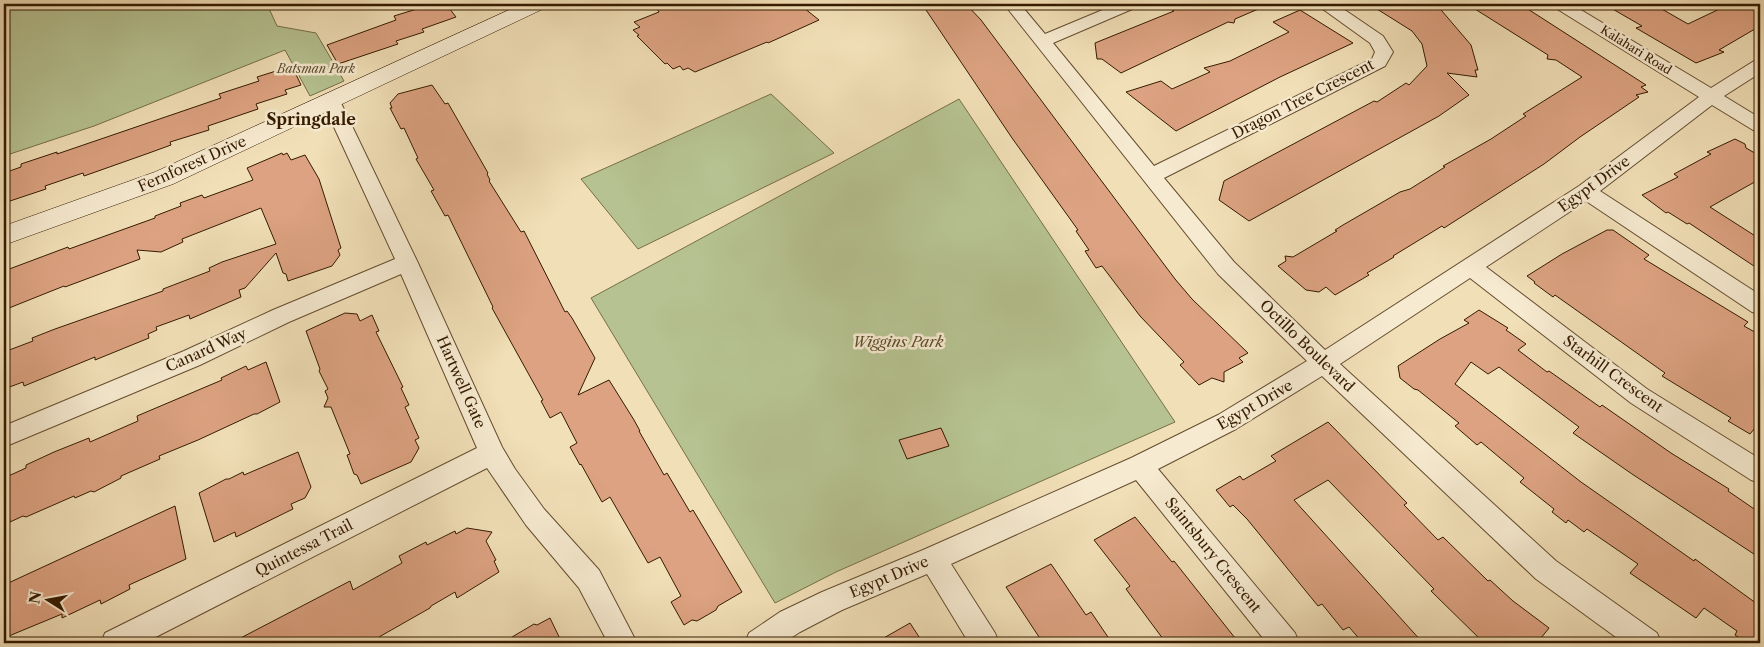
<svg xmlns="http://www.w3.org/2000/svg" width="1764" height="647" font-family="'Libre Caslon Text',serif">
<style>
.green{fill:#b6c291;stroke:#766e48}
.building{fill:#dca281;stroke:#351b00}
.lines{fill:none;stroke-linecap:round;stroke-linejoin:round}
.street-casing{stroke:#644c2e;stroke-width:2}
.secondary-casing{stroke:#351b00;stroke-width:1}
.street{fill:#f6ead0;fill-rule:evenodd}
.secondary{fill:#f6ead0;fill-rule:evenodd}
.labels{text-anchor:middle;stroke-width:5;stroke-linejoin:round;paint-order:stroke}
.far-street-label{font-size:12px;fill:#351b00;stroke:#f6ead0}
.far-park-label{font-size:12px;font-style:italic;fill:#5c4d2c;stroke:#f6ead0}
.street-label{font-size:15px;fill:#351b00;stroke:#f6ead0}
.park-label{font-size:15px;font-style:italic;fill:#5c4d2c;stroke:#f6ead0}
.neighbourhood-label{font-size:16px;font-weight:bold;fill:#351b00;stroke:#f6ead0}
</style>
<rect width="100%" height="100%" fill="#f1dfb7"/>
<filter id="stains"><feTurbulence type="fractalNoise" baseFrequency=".004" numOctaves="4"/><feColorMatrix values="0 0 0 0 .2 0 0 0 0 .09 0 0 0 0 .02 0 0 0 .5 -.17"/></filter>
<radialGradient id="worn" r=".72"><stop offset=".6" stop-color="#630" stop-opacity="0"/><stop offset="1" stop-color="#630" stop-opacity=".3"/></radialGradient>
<g class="green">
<path d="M4,4H267L277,26L316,33L344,81L310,96L285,50L94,126L4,156Z"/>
<path d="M771,94L834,153L638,249L581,179Z"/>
<path d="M959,99L1175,422L836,572L775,603L591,298Z"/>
</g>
<g class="building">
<path d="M433,4H446L456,17L422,29L424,32L396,41L398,44L338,64L327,45L396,20L394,16Z"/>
<path d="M670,4H799L819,20L768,43L767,42L695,72L688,68L683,70L680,66L673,69L667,63L665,64L637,36L639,35L633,30L640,27L634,22L659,12L657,9Z"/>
<path d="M922,4H966L981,20L1175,279L1192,299L1248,353L1239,358L1243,362L1224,372V382L1212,378L1199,385L1180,365L1184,362L1140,316L1102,266L1096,268L1085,251L1089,250L1076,231L1078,230L1012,138Z"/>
<path d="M1163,4H1270L1235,19L1234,23L1228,22L1121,73L1102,59H1097L1095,43L1174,11Z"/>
<path d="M1369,4H1436L1471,45L1478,70H1475L1477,77L1447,73L1469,95L1439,116L1249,221L1219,200L1224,181L1374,101L1377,102L1406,83L1409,85L1427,66L1422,44L1412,31Z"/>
<path d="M1467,4H1520L1646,85L1641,87L1648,92L1636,95L1639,97L1580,137L1544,164L1444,228L1442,226L1393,256L1394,257L1367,273L1369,275L1335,295L1326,287L1319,292L1306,290L1278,266L1286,261L1285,256L1293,257L1337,231L1335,230L1343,225L1400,192L1410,189L1445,167L1443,166L1491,139L1526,116L1523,114L1582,77L1556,60L1547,59L1548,55Z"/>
<path d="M1604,4H1653L1688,24L1730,4H1760V26L1719,50L1724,52L1696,63L1636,28L1642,26Z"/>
<path d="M1300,10L1353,43L1280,77L1176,131L1126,92L1161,81L1172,89L1210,72L1204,68L1230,61L1289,32L1273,22Z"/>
<path d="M292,66L301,85L285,90L287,94L256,104L258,109L208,126L209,130L170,142L171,145L149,153L84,176L83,173L45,186L46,189L4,203V173L21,167V164L57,152V154L221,98L219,94L259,81L257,77Z"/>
<path d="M432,85L445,104L448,103L488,173L487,174L490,180L489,181L521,232L524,231L565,312L567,311L572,318L595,358L578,395L609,380L634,420L640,431H639L664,475L667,473L690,512L693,510L742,592L718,606L716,610L697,621L692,620L684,625L671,602L681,596L660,557L648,563L610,497L602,502L581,464L580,465L570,447L577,443L561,412L550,418L541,401L543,400L492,308L493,307L448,215L445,216L431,191L434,190L416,159L418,158L404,128L401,129L390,108H392L390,103L398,94Z"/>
<path d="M1735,139L1745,144L1746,148L1760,156V179L1710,207L1760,239V270L1689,223L1687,224L1668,212L1666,213L1642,195L1678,177L1674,174L1711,154L1707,152Z"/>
<path d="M282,153L283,155L287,153L291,160L305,155L319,179L341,248L338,250L340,255L332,266L288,281L286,274L283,273L276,253L245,288L239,290L241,297L190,319L189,315L156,327L157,330L148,334L149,338L95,360V357L24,386L23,382L4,389V352L33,341L32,338L55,329L163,291V289L210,271L209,268L222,262L276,244L261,208L182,239L183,242L161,252L137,250L140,259L65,287L64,286L4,310V271L68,247L69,249L155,218V216L181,206L180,203L202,195L204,198L253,180L247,168Z"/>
<path d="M1607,230H1613L1649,255L1644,259L1748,322L1744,326L1760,335V433L1754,429L1750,434L1728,421L1731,418L1662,376L1665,373L1555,295L1553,297L1534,283L1535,282L1527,276L1562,254Z"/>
<path d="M1479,310L1508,328L1506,330L1526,344L1518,350L1547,372L1549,371L1600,407L1602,405L1671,453L1729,489L1728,491L1760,513V558L1632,474L1573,433L1579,427L1499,367L1488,374L1471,362L1455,384L1581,482L1694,561L1695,559L1760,606V643H1747L1735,635L1737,631L1704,608L1696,618L1630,573L1638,564L1587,529L1584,532L1568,520L1566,523L1552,512L1554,509L1520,482L1524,478L1481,442L1477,445L1455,426L1459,423L1418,390L1414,389L1400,378L1398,366L1440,339L1469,323L1464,320Z"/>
<path d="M345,313L357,314L360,321L372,315L379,331L376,332L403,387L401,388L409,405L405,407L419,438L415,440L419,448L411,462L361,484L357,475L354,474L347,455L350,454L331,407H324L328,398L325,391L328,389L319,371L320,369L306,331Z"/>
<path d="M266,362L280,402L257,414H254L198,440L159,456L160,459L121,476V478L94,492L91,491L75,498L74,496L26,517L23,516L10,522L4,478L26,468V465L54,452L89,438L90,442L138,421L137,416L222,380L221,378L246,366L248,370Z"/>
<path d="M1328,422L1407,503L1404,505L1438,540L1443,537L1488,581L1490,580L1513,601L1549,628L1537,643H1484L1431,591L1434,589L1328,480L1294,500L1423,643H1363L1349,627L1343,630L1322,604L1318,606L1247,519L1233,505L1230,507L1216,490L1240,476L1243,480L1276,461L1271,456Z"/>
<path d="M941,428L949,446L907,459L899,440Z"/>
<path d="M298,452L311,487L305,498L291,504L293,509L236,537L235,532L214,542L199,493L226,479H229L243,472L244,475Z"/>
<path d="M175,506L186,559L129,585L130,589L101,604L100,600L62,618V614L4,638V585Z"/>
<path d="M1135,517L1172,562L1174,561L1239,643H1166L1126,589L1130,586L1094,540Z"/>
<path d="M467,528L492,532L486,541L496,560L494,561L499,572L457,598L455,592L431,606L430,608L379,637L372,643H231L350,581L353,590L402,563L399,556L426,542L427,545L455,531L456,534Z"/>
<path d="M1051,564L1086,615L1091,612L1112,643H1043L1006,587Z"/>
<path d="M550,618L562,643H502L534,624L537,625Z"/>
<path d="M910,623L923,643H875Z"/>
</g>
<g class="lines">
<g class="street-casing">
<g id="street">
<path d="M1004,4H1020L1045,34L1117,4H1139L1137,7L1053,43L1154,166L1372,59L1375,52L1370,43L1320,7L1318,4H1336L1383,36L1393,52L1385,66L1164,178L1234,262L1325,350L1579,186L1699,97L1554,7L1552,4H1571L1711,88L1754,61L1760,60V73L1724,96L1760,118V132L1753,130L1712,105L1600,191L1760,295V314L1752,312L1586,201L1486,267L1647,389L1760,459V483L1751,480L1631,403L1470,278L1340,364L1556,561L1657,633L1661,643H1624L1536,579L1322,376L1236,429L1158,469L1295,633L1299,643H1267L1136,480L951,564L995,633L999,643H969L927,574L842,610L800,632L783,643H745L749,633L780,612L822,592L923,550L1131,458L1218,415L1307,361L1218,274Z"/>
<path d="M331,95L337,97L340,101L418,263L502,447L515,469L544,509L599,570L637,643H608L579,588L526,525L487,468L144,643H101L105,633L477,448L401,274L289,322L200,365L4,447V426L184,351L273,310L395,259L322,101L325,97Z"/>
</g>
</g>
<g class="secondary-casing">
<path id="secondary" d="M522,4H548L545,8L173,184L4,245V226L155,172Z"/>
</g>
<use href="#street" class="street"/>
<use href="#secondary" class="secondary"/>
</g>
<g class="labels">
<g class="far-street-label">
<text transform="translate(1636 50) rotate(32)" y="4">Kalahari Road</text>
</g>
<g class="far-park-label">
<text x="316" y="73">Batsman Park</text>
</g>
<g class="street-label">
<text transform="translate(1303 99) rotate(-27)" y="5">Dragon Tree Crescent</text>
<text transform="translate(192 164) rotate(-24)" y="5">Fernforest Drive</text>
<text transform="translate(1594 184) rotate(-36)" y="5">Egypt Drive</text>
<text transform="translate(1307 346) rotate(44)" y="5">Octillo Boulevard</text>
<text transform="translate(206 350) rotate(-24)" y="5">Canard Way</text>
<text transform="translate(1613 374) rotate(36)" y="5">Starhill Crescent</text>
<text transform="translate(461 382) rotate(66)" y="5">Hartwell Gate</text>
<text transform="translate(1255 405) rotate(-30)" y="5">Egypt Drive</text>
<text transform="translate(304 548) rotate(-27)" y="5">Quintessa Trail</text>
<text transform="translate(1213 555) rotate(51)" y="5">Saintsbury Crescent</text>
<text transform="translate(889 577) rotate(-23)" y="5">Egypt Drive</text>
</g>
<g class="park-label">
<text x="898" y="347">Wiggins Park</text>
</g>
<g class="neighbourhood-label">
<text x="311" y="125">Springdale</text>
</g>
</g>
<rect width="1764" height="647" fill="none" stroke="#f1dfb7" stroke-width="20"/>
<rect x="5" y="5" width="1754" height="637" fill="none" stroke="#351b00" stroke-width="2.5"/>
<rect x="10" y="10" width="1744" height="627" fill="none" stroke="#351b00"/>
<g transform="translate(48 600) rotate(281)" stroke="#f6ead0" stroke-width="4" paint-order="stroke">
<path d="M0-4L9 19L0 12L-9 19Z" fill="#351b00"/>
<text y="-8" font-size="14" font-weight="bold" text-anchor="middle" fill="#351b00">N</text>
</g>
<rect width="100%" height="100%" filter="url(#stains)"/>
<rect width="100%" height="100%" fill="url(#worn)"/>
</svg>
